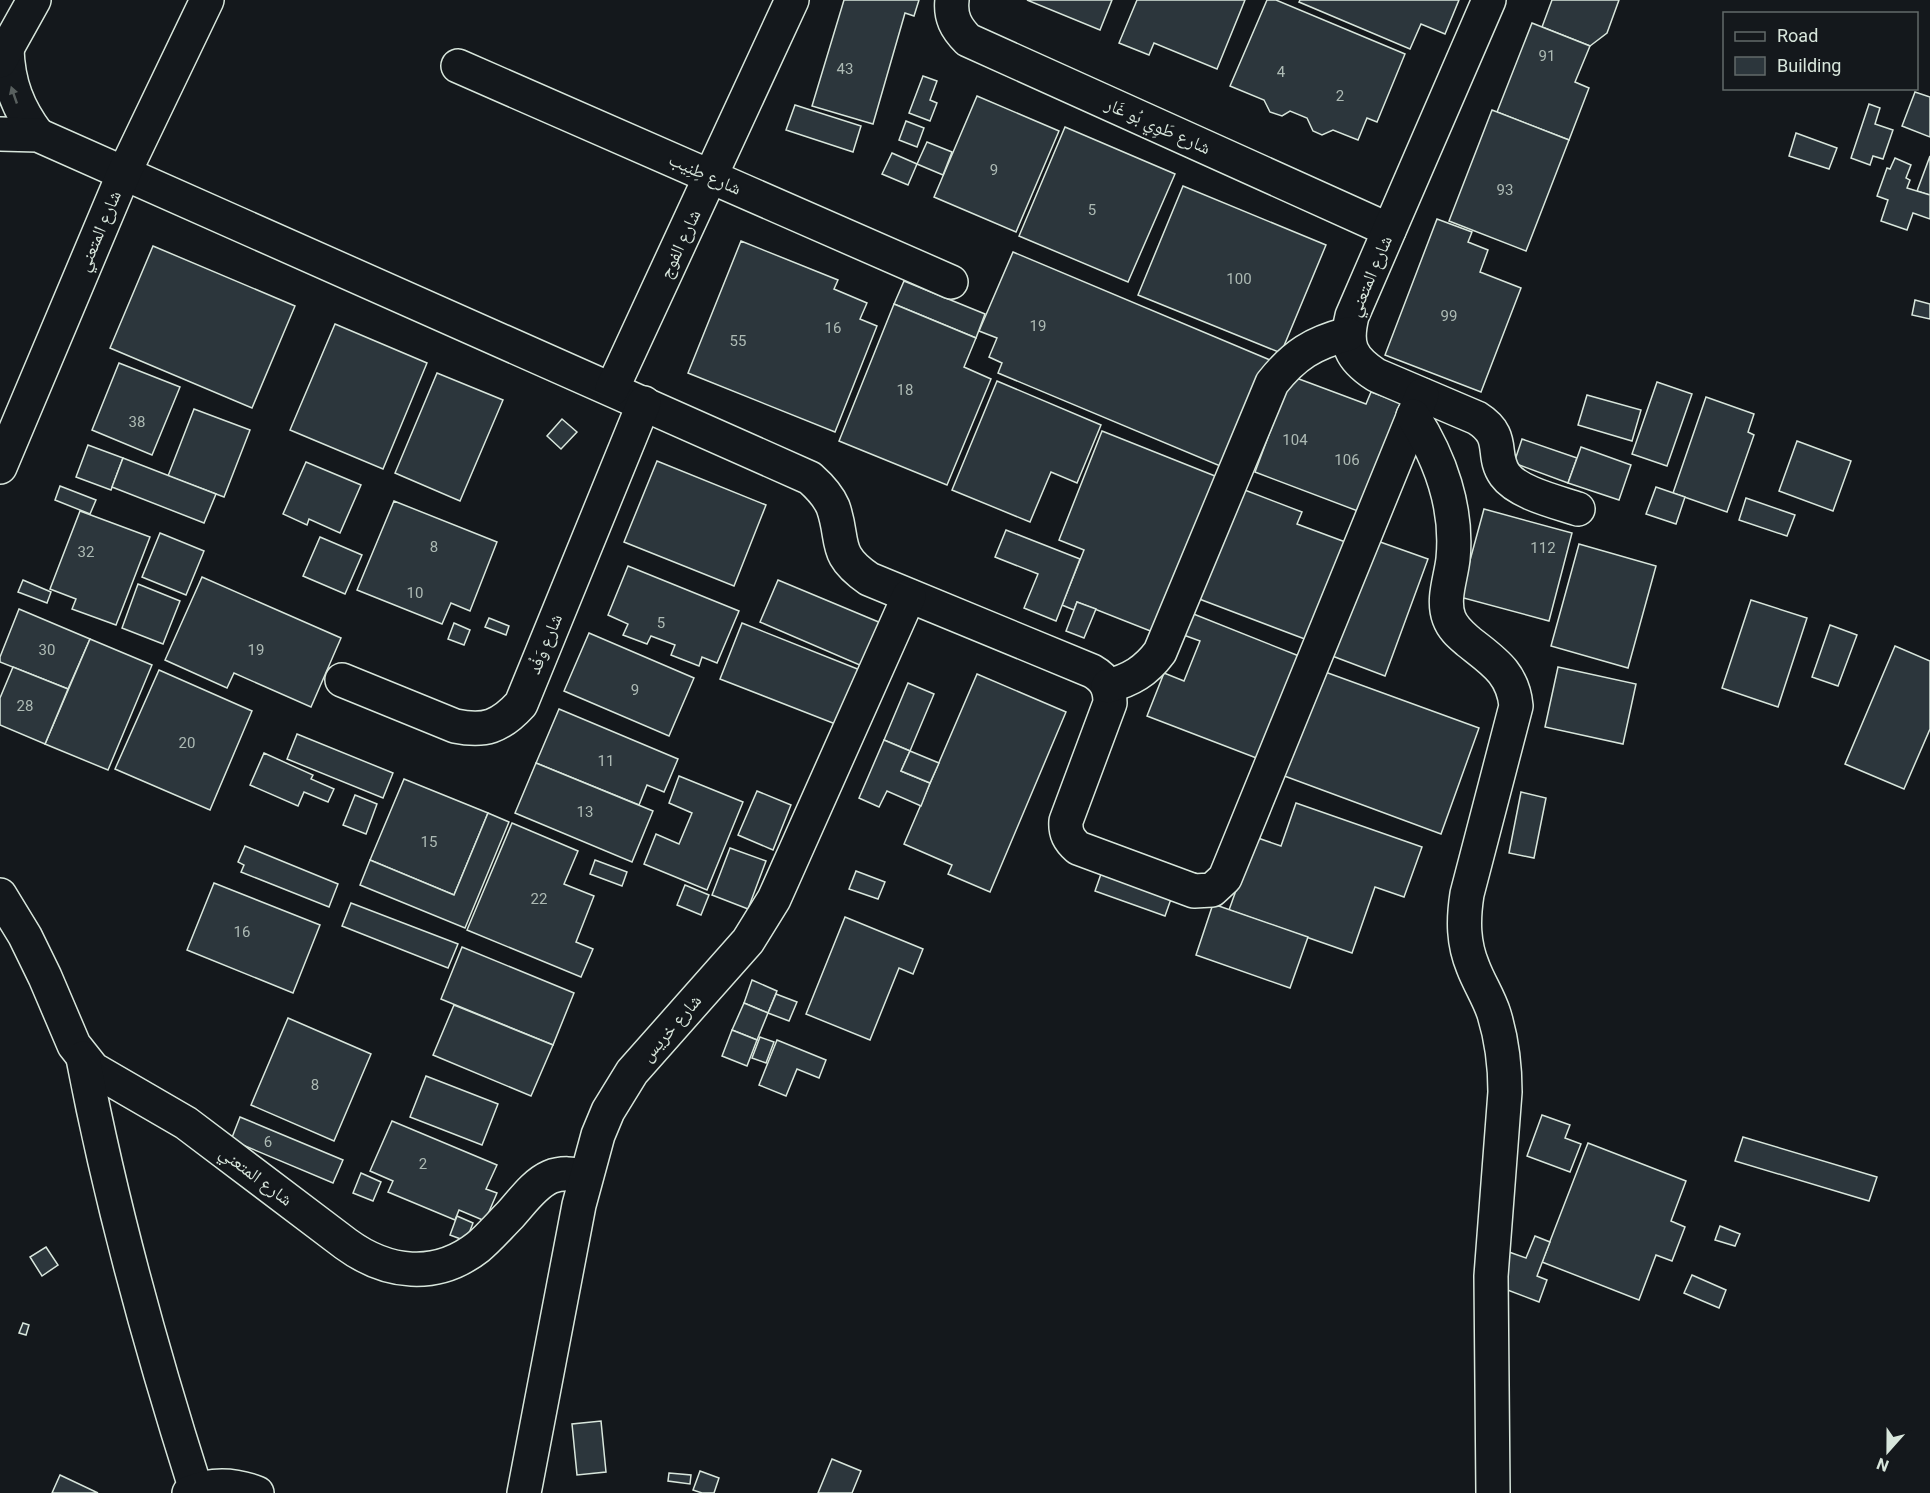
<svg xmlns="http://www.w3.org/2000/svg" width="1930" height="1493" font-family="Roboto,'Noto Naskh Arabic',sans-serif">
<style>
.building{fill:#2c363c;stroke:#d8e6dc;stroke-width:1.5}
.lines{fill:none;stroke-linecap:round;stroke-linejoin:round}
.minor-casing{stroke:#d8e6dc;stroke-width:36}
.highway-casing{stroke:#d8e6dc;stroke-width:36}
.minor{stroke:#14181c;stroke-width:33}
.highway{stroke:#14181c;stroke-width:33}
.oneway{fill:#59605f}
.labels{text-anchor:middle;stroke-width:4.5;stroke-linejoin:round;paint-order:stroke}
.number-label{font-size:15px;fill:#adbab4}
.street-label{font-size:18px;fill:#d8e6dc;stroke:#14181c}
</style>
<rect width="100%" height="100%" fill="#14181c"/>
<g class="building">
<path d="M844,0H919L914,16L905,13L873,124L812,106Z"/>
<path d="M1027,0H1112L1100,30Z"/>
<path d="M1137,0H1245L1217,69L1154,43L1149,55L1119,43Z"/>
<path d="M1267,0H1276L1405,54L1377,122L1367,118L1358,140L1333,130L1322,135L1313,131L1307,118L1290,111L1282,116L1270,112L1264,100L1230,86Z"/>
<path d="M1300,0H1459L1445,34L1421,24L1410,49L1299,2Z"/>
<path d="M1552,0H1619L1607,33L1590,46L1542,27Z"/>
<path d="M1532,23L1590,46L1575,82L1589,88L1569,140L1497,112Z"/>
<path d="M923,76L937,81L930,100L937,103L930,121L909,113Z"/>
<path d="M1915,92L1930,97V137L1902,126Z"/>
<path d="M977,96L1059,131L1016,232L934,197Z"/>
<path d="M1869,104L1880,108L1875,124L1893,130L1883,159L1873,156L1870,165L1851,158Z"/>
<path d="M795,105L861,126L853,152L786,130Z"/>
<path d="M1492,110L1569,140L1526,251L1449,221Z"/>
<path d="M906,121L924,128L917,147L899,140Z"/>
<path d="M1065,127L1175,174L1128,282L1019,236Z"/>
<path d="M1796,133L1837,148L1829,169L1789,156Z"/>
<path d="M927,142L952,152L943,175L917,164Z"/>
<path d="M892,153L917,164L908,185L882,174Z"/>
<path d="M1930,156V195L1917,191Z"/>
<path d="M1895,158L1911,165L1906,178L1910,180L1907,188L1930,195V219L1913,213L1907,230L1881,221L1888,200L1877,196L1887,168L1890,169Z"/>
<path d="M1183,186L1326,245L1281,353L1138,295Z"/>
<path d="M1437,219L1472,232L1468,242L1488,250L1480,272L1521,288L1481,392L1385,355Z"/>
<path d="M741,241L838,280L834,289L867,303L860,319L877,326L835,432L688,373Z"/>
<path d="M153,246L295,306L252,408L110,348Z"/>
<path d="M1013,252L1270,360L1225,468L998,373L1002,363L989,357L997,338L979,331Z"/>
<path d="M904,281L985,314L976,338L894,304Z"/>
<path d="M1915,300L1930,304V319L1912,315Z"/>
<path d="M894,304L976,338L964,367L991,379L947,485L839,441Z"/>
<path d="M335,324L427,363L383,469L290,430Z"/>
<path d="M119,363L180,387L152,455L92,430Z"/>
<path d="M437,373L503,400L460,501L395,473Z"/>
<path d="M1291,376L1366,404L1371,392L1412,407L1371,516L1255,472Z"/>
<path d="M997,381L1101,425L1077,483L1051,472L1030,522L952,490Z"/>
<path d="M1657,382L1692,394L1667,466L1632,454Z"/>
<path d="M1587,395L1641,410L1632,441L1578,425Z"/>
<path d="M1706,397L1754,414L1748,432L1754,435L1727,512L1673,493Z"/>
<path d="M194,409L250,430L224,497L168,476Z"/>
<path d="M562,419L577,432L561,449L547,436Z"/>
<path d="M1102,431L1220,478L1158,634L1077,602L1074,610L1062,605L1084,550L1059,540Z"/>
<path d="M1522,439L1577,458L1568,483L1514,463Z"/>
<path d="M1797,441L1851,461L1833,511L1779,491Z"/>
<path d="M88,445L123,458L111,490L76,477Z"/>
<path d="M1581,447L1631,465L1619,500L1568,483Z"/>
<path d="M123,458L216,494L204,523L112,487Z"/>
<path d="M657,461L766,505L734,586L624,542Z"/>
<path d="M306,462L361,485L340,533L309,519L307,525L283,514Z"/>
<path d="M60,486L96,500L90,514L55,500Z"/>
<path d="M1237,487L1302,512L1297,524L1348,543L1310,641L1194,597Z"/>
<path d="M1656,487L1685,497L1676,524L1646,514Z"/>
<path d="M1746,498L1795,515L1787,536L1739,520Z"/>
<path d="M394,501L497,542L470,611L451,603L442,624L357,590Z"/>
<path d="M1484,509L1572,533L1549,621L1460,597Z"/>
<path d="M80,511L150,537L116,625L72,609L76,599L50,589Z"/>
<path d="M1006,530L1080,559L1056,621L1024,608L1038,574L995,557Z"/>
<path d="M160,533L204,551L186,595L142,577Z"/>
<path d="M320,537L362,555L345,594L303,576Z"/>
<path d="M1369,538L1428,559L1385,676L1327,654Z"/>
<path d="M1579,544L1656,566L1628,668L1551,646Z"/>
<path d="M628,566L739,611L717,663L702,657L699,666L671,655L675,645L651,636L647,644L623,635L628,624L608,615Z"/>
<path d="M202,577L341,638L311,707L234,673L227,688L165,660Z"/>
<path d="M23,580L51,592L47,603L18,592Z"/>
<path d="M778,580L881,623L862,666L760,622Z"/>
<path d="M138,584L180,601L163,644L122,628Z"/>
<path d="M1751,600L1807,618L1778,707L1722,688Z"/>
<path d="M1077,602L1096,609L1084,638L1066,631Z"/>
<path d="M19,609L90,639L68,689L0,662V657Z"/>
<path d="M1186,611L1299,656L1259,759L1147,716L1164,673L1184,681L1200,641L1178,633Z"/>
<path d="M489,618L509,626L506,635L485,627Z"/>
<path d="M454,623L470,630L464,645L448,639Z"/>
<path d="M742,623L860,670L838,725L720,679Z"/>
<path d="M1830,625L1857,635L1838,686L1812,677Z"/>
<path d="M589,633L694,678L669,736L564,691Z"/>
<path d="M90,639L152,665L108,770L45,744Z"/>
<path d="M1895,646L1930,661V729L1904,789L1845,764Z"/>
<path d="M13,667L68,689L45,744L0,725V698Z"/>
<path d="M1558,667L1636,684L1623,744L1545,727Z"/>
<path d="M1317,669L1479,728L1441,834L1279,774Z"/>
<path d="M159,670L252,711L210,810L115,769Z"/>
<path d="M977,674L1066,712L990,892L948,874L952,865L904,844Z"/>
<path d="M908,683L934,694L910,751L884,740Z"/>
<path d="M559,709L678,759L664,792L647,785L639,805L536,763Z"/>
<path d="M297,734L393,773L383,798L287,759Z"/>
<path d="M884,740L910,751L901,771L930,783L921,806L887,791L879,807L859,798Z"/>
<path d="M910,751L939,763L930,783L901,771Z"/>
<path d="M264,753L313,775L311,779L334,789L328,802L304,792L298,806L250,785Z"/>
<path d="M536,763L653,811L632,862L515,813Z"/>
<path d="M679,776L743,802L707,890L644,864L656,834L679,844L692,813L669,803Z"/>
<path d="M404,779L488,813L454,895L370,860Z"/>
<path d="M757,791L791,805L773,850L738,835Z"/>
<path d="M1521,792L1546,798L1534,858L1509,853Z"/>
<path d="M355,795L377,804L366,834L343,825Z"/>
<path d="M1296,803L1422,847L1404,897L1375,887L1352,953L1229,910L1255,837L1281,846Z"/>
<path d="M488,813L509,822L465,928L360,885L370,860L454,895Z"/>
<path d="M512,823L578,851L564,884L594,896L576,942L593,949L581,977L467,930Z"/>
<path d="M245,846L338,884L329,907L241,872L244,865L238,862Z"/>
<path d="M730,848L766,861L748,909L712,895Z"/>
<path d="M595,860L627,872L622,886L590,874Z"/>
<path d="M856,871L885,882L878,899L849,889Z"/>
<path d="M1101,874L1171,899L1165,916L1095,891Z"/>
<path d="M214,883L320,925L293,993L187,950Z"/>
<path d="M685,885L709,895L701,915L677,905Z"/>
<path d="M351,903L458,944L448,968L342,926Z"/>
<path d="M1213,904L1308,937L1290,988L1196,955Z"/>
<path d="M845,917L923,949L913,974L899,968L870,1040L806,1014Z"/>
<path d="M462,947L574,993L553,1045L441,999Z"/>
<path d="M752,980L777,991L768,1013L744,1003Z"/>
<path d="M776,994L797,1002L789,1021L768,1013Z"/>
<path d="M744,1003L768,1013L757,1040L732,1030Z"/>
<path d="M454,1005L553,1045L531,1096L433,1055Z"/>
<path d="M288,1018L371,1054L334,1141L251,1105Z"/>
<path d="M732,1030L757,1040L747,1066L722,1056Z"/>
<path d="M760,1037L774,1042L766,1063L752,1058Z"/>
<path d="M777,1040L826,1060L819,1078L797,1069L786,1096L759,1085Z"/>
<path d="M426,1076L498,1104L482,1145L410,1117Z"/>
<path d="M1542,1115L1570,1125L1565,1138L1581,1144L1570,1172L1527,1156Z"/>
<path d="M240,1117L343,1160L333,1183L231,1140Z"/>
<path d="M392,1121L497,1165L486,1189L497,1193L485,1221L459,1210L455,1220L388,1192L393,1181L370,1171Z"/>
<path d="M1743,1137L1877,1177L1869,1201L1735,1161Z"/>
<path d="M1588,1143L1686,1181L1671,1221L1685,1227L1672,1261L1656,1255L1639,1300L1542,1262Z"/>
<path d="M361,1173L381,1182L373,1201L353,1193Z"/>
<path d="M457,1216L473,1223L466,1241L450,1235Z"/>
<path d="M1720,1226L1740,1234L1735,1246L1715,1240Z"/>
<path d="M1535,1236L1550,1242L1537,1276L1547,1280L1539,1302L1497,1286L1509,1252L1526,1258Z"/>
<path d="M46,1247L58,1265L42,1276L30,1257Z"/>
<path d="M1692,1275L1726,1290L1719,1308L1684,1293Z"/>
<path d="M23,1323L29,1325L26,1335L19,1333Z"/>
<path d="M601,1421L606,1472L577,1475L572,1424Z"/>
<path d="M832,1459L861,1471L852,1493H818Z"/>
<path d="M700,1471L719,1478L714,1493H702L693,1490Z"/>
<path d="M669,1473L691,1475L690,1484L668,1481Z"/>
<path d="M60,1475L98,1493H52Z"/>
</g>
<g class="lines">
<g class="minor-casing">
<g id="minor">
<path d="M952,0C950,17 956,28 968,40L1389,230"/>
<path d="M1489,0L1352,316C1345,345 1350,358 1376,375L1477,418C1507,437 1490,454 1505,475C1518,493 1557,502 1578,509"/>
<path d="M7,49C8,83 18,109 38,135"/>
<path d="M458,66L951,282"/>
<path d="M0,134L38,135L810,478C819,486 828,495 833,507C845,541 832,554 869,579L1092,671C1106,679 1110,688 1110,703L1066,821C1065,833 1069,840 1078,848L1194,891L1212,890L1225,878L1422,395"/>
<path d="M612,389L792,0"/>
<path d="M1413,416C1440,458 1458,508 1453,559C1451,578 1442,599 1449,618C1453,629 1461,635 1469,642C1493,661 1513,673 1516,706L1467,894C1463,920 1463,943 1473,967C1479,983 1489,998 1494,1014C1502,1040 1505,1066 1505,1092L1491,1276L1493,1493"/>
<path d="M0,467L124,173L207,0"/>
<path d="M342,680L455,726C485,732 500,727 521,704L644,403"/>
<path d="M1108,686C1131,680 1146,671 1160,652L1272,383C1294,355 1313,343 1348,334"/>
<path d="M0,895L25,936L45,977L74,1045L93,1069L186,1123L346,1244C387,1274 436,1280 478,1247C489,1238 499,1226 510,1215C522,1202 534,1184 550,1177C562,1172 574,1174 586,1176"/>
<path d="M83,1058C111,1204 151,1349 196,1490"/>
<path d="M189,1493C212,1483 234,1484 257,1493"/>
<path d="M524,1493L579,1205L598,1135L608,1111L632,1072L748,941L774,899L909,596"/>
</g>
</g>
<g class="highway-casing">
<path id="highway" d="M0,61L34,0"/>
</g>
<use href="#minor" class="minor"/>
<use href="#highway" class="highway"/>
</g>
<defs><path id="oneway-solid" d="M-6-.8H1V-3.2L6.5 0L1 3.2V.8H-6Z" transform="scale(1.5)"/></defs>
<use class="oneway" href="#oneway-solid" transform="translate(14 95) rotate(-109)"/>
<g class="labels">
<g class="number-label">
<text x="1547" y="61">91</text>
<text x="845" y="74">43</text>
<text x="1281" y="77">4</text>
<text x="1340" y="101">2</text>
<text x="994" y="175">9</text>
<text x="1505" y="195">93</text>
<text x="1092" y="215">5</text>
<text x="1239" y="284">100</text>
<text x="1449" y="321">99</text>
<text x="1038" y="331">19</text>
<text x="833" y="333">16</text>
<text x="738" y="346">55</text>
<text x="905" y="395">18</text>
<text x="137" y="427">38</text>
<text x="1295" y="445">104</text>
<text x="1347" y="465">106</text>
<text x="434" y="552">8</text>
<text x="1543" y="553">112</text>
<text x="86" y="557">32</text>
<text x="415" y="598">10</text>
<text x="661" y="628">5</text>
<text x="47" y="655">30</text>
<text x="256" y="655">19</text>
<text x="635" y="695">9</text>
<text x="25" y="711">28</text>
<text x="187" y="748">20</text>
<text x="606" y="766">11</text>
<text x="585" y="817">13</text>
<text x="429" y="847">15</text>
<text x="539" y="904">22</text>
<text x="242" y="937">16</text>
<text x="315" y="1090">8</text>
<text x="268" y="1147">6</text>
<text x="423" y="1169">2</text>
</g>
<g class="street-label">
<text transform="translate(1158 126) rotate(24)" y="6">شارع طَوِي بُو غَار</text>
<text transform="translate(705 174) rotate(24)" y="6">شارع طِنِيب</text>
<text transform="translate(99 231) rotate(-67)" y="6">شارع المتعني</text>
<text transform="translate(680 244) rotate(-65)" y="6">شارع الفوج</text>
<text transform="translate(1370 276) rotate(-67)" y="6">شارع المتعني</text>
<text transform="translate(545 644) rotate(-68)" y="6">شارع وَفْد</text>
<text transform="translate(671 1028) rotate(-49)" y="6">شارع خريس</text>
<text transform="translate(256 1176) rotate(37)" y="6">شارع المتعني</text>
</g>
</g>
<rect x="1723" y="12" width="195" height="78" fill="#14181c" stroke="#626a69" stroke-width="1.5"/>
<rect x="1735" y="32" width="30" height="9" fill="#14181c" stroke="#626a69" stroke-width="1.5"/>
<text x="1777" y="42" font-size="18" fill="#d8e6dc">Road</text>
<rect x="1735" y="57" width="30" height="18" fill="#2c363c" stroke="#626a69" stroke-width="1.5"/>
<text x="1777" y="72" font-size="18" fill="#d8e6dc">Building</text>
<g transform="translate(1888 1451) rotate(201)" stroke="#14181c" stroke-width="4.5" paint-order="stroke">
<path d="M0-4.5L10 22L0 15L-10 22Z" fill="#d8e6dc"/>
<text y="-9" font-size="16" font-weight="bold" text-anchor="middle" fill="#d8e6dc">N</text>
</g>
</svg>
